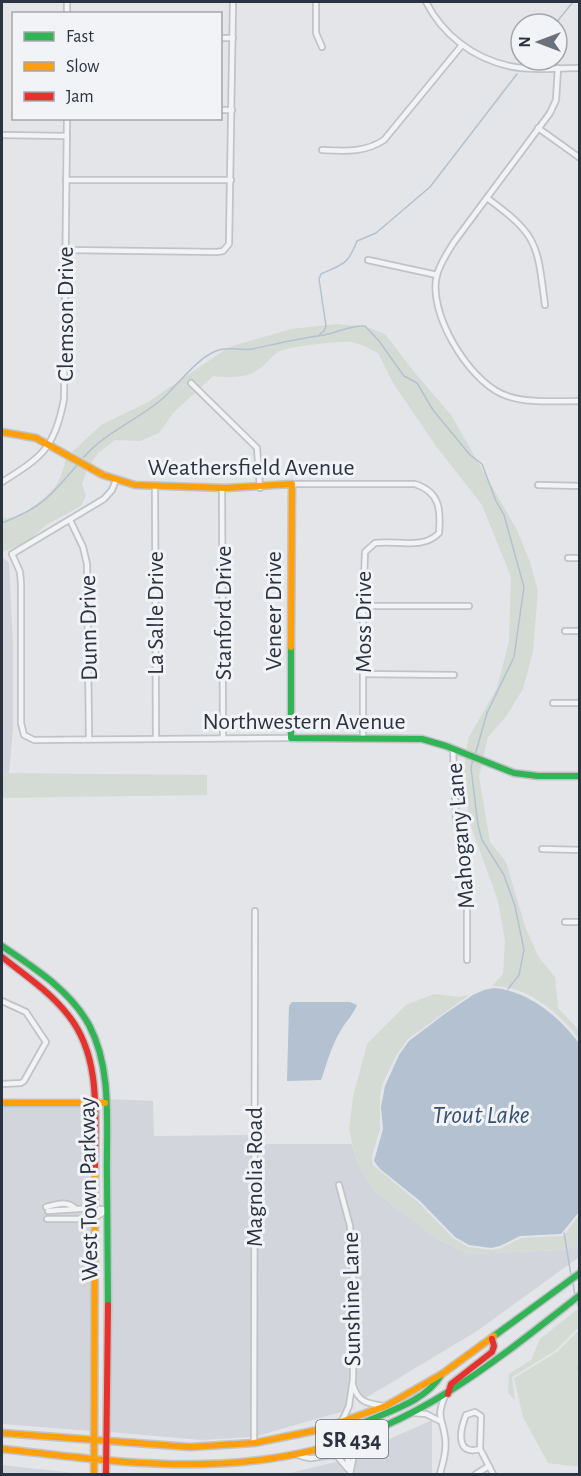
<svg xmlns="http://www.w3.org/2000/svg" width="581" height="1476" font-family="'Alegreya Sans',sans-serif">
<style>
.built{fill:#d2d5db}
.green{fill:#d4dbd4}
.water{fill:#b3c1d1}
.lines{fill:none;stroke-linecap:round;stroke-linejoin:round}
.stream{stroke:#b3c1d1;stroke-width:1.5}
.street-casing{stroke:#c1c3c6;stroke-width:8}
.fast-casing{stroke:#c1c3c6;stroke-width:9}
.slow-casing{stroke:#c1c3c6;stroke-width:9}
.jam-casing{stroke:#c1c3c6;stroke-width:9}
.street{stroke:#f2f3f5;stroke-width:4.5}
.fast{stroke:#30b455;stroke-width:6}
.slow{stroke:#ff9f0a;stroke-width:6}
.jam{stroke:#e5322d;stroke-width:6}
.labels{text-anchor:middle;stroke-width:6;stroke-linejoin:round;paint-order:stroke}
.shield{fill:#f1f3f7;stroke:#666c77;stroke-width:1.5}
.shield-label{font-size:22px;font-weight:bold;fill:#2b3240}
.street-label{font-size:24px;fill:#2b3240;stroke:#f1f3f7}
.water-label{font-size:26px;font-style:italic;fill:#375172;stroke:#f1f3f7}
</style>
<rect width="100%" height="100%" fill="#e3e5e8"/>
<g class="built">
<path d="M2,557L9,563L13,646V728L9,773H2Z"/>
<path d="M108,1099L153,1101L154,1136L251,1135V1437L201,1440L110,1432L111,1210Z"/>
<path d="M2,1105L91,1106L90,1205L78,1206L73,1202L62,1201V1206L68,1207L61,1208L63,1213L90,1211V1216H62V1221H90L92,1431L2,1424Z"/>
<path d="M258,1144H352L357,1162L373,1190L437,1239L469,1254L563,1250L579,1245V1257L477,1331L364,1399L360,1394L356,1379V1275L354,1226L341,1182L335,1183L347,1226L350,1275L349,1379L346,1405L344,1411L257,1436Z"/>
<path d="M432,1420V1474H353L356,1454Z"/>
<path d="M339,1461L344,1469L345,1474H286Z"/>
<path d="M2,1465L83,1474H2Z"/>
</g>
<g class="green">
<path d="M337,324L367,327L385,334L415,373L451,415L517,530L530,562L538,591L533,651L523,689L507,715L488,737L483,758L466,751L469,737L497,688L509,641L511,577L482,505L436,446L393,383L378,353C370,349 361,344 352,342C340,341 295,346 283,350C273,353 269,361 262,367C247,379 231,378 213,376L200,388L191,379L186,383L196,392L174,412L159,433L140,441L115,440L98,453L91,464L72,452L101,425L148,402L229,347L291,329Z"/>
<path d="M67,456L87,469L82,485L86,496L81,506L46,525L26,543L2,552V518C19,521 47,498 57,484C62,476 64,465 67,456Z"/>
<path d="M466,757L482,764L479,776L490,842L506,862L526,929L538,956L555,977L558,1008L579,1030V1039C559,1013 527,985 492,986L503,974L505,941L498,901L472,829L462,782Z"/>
<path d="M2,773L207,775V795L2,798Z"/>
<path d="M434,994L459,997L469,995L408,1039L397,1054L382,1085L380,1096V1129L372,1156V1162L374,1166L418,1202L453,1238L468,1247L492,1250L501,1248L521,1238L562,1236L565,1234L579,1215V1245L563,1250L469,1254L437,1239L373,1190L357,1162L349,1130L353,1097L367,1044L406,1005Z"/>
<path d="M579,1308V1329L576,1330L555,1351L512,1377L515,1400L508,1393L509,1374L531,1360L540,1339Z"/>
<path d="M577,1332H580V1467L548,1463L523,1417L514,1378L557,1352Z"/>
</g>
<g class="water">
<path d="M494,988C529,991 558,1016 579,1043V1212L561,1234L520,1236L500,1246L491,1248L469,1245L455,1237L420,1201L380,1169L374,1161L383,1129L381,1107L385,1086L399,1055L409,1041L446,1013L473,995L484,990Z"/>
<path d="M292,1002H350L357,1005C353,1015 346,1021 341,1030C331,1046 327,1063 321,1080L287,1081L289,1006Z"/>
</g>
<g class="lines">
<g class="stream">
<path d="M555,24L573,2"/>
<path d="M524,63L526,60"/>
<path d="M320,334L324,331L326,326L319,279L321,274C344,263 347,266 357,241L376,233L430,187L517,74"/>
<path d="M84,457C103,434 137,420 161,400C177,386 197,358 216,351C228,346 240,351 252,349C276,344 300,338 324,335C339,332 350,325 365,326L379,341L404,376L417,383L433,410L470,455L482,464L496,501L504,515L524,587L514,657L487,713L475,755"/>
<path d="M2,523C41,508 51,496 77,465"/>
<path d="M473,759L471,768L478,825L482,840L504,875L515,906L524,950L519,975L508,989"/>
<path d="M564,1233L571,1275"/>
<path d="M573,1283L575,1296"/>
<path d="M576,1300L580,1311"/>
<path d="M580,1363L578,1368L580,1373"/>
</g>
<g class="street-casing">
<g id="street">
<path d="M316,2V33L322,47"/>
<path d="M426,2C443,35 473,58 509,66C531,71 557,68 580,68"/>
<path d="M67,14V2"/>
<path d="M220,38H233"/>
<path d="M558,68L556,100L550,113L454,242C448,252 440,263 437,275C427,312 468,379 502,394C525,404 555,401 580,401"/>
<path d="M220,110H232"/>
<path d="M538,128L580,158"/>
<path d="M2,135L67,136"/>
<path d="M322,150C345,151 364,153 384,140L462,45"/>
<path d="M66,180H231"/>
<path d="M487,198C539,236 537,244 545,305"/>
<path d="M66,250L217,252L223,251L229,244L233,2"/>
<path d="M368,260L437,275"/>
<path d="M191,383L257,448L260,488"/>
<path d="M116,480L112,490L104,499L12,554L20,572L21,584V723L24,735L34,740L291,738"/>
<path d="M2,482C42,457 55,448 64,399L67,118"/>
<path d="M292,484H415C440,492 441,510 439,533C423,550 397,540 375,543L365,552L363,606V739"/>
<path d="M538,485L580,486"/>
<path d="M155,487L156,739"/>
<path d="M222,488L223,738"/>
<path d="M70,520L83,547L87,564L89,739"/>
<path d="M568,558H580"/>
<path d="M363,606H469"/>
<path d="M565,631H580"/>
<path d="M363,674L454,675"/>
<path d="M553,703H580"/>
<path d="M453,749L456,819L467,865V960"/>
<path d="M542,849L580,850"/>
<path d="M565,922H580"/>
<path d="M2,1001L26,1012L46,1042L24,1081L21,1083L2,1084"/>
<path d="M339,1185L350,1226L353,1275V1379L349,1406L342,1421"/>
<path d="M46,1207C57,1204 67,1200 76,1209"/>
<path d="M47,1219H93L107,1210L93,1208L48,1211"/>
<path d="M353,1385C358,1403 369,1404 385,1406"/>
<path d="M414,1413L426,1414L440,1421"/>
<path d="M347,1441L348,1466"/>
<path d="M254,1443L255,911"/>
<path d="M480,1449C455,1456 460,1430 466,1415L475,1412L481,1416L480,1449L493,1474"/>
<path d="M298,1455C315,1463 320,1453 337,1456L348,1469"/>
<path d="M350,1474L355,1449L364,1436"/>
<path d="M440,1474C443,1462 447,1450 445,1437C442,1416 436,1418 445,1396"/>
<path d="M476,1474L489,1466"/>
</g>
</g>
<g class="fast-casing">
<g id="fast">
<path d="M291,647V738L422,739L446,746L514,773L538,776H580"/>
<path d="M2,946C34,968 70,990 89,1025C113,1070 106,1128 107,1177C107,1220 108,1262 108,1305"/>
<path d="M494,1336L580,1273"/>
<path d="M347,1441L352,1428C383,1412 423,1405 442,1374"/>
<path d="M315,1450C420,1424 497,1360 580,1295"/>
</g>
</g>
<g class="slow-casing">
<g id="slow">
<path d="M2,432L36,438L103,475L135,485L226,488L292,484L291,647"/>
<path d="M2,1103H105"/>
<path d="M2,1433L190,1447L254,1443L318,1430L386,1406L442,1374L494,1336"/>
<path d="M2,1449C109,1461 209,1476 315,1450"/>
<path d="M94,1474L95,1168"/>
</g>
</g>
<g class="jam-casing">
<g id="jam">
<path d="M2,957C25,975 50,992 68,1015C102,1057 95,1117 95,1168"/>
<path d="M448,1394L451,1384L492,1352L494,1346L492,1339"/>
<path d="M106,1474L108,1305"/>
</g>
</g>
<use href="#street" class="street"/>
<use href="#fast" class="fast"/>
<use href="#slow" class="slow"/>
<use href="#jam" class="jam"/>
</g>
<g class="labels">
<rect class="shield" x="316" y="1420" width="72" height="38" rx="4.5"/>
<g class="shield-label">
<text x="352" y="1447">SR 434</text>
</g>
<g class="street-label">
<text transform="translate(65 314) rotate(-90)" y="8">Clemson Drive</text>
<text x="251" y="475">Weathersfield Avenue</text>
<text transform="translate(273 611) rotate(-90)" y="8">Veneer Drive</text>
<text transform="translate(155 613) rotate(-90)" y="8">La Salle Drive</text>
<text transform="translate(223 613) rotate(-90)" y="8">Stanford Drive</text>
<text transform="translate(363 622) rotate(-90)" y="8">Moss Drive</text>
<text transform="translate(88 628) rotate(-91)" y="8">Dunn Drive</text>
<text x="304" y="729">Northwestern Avenue</text>
<text transform="translate(460 836) rotate(-95)" y="8">Mahogany Lane</text>
<text transform="translate(254 1177) rotate(-90)" y="8">Magnolia Road</text>
<text transform="translate(88 1189) rotate(-91)" y="8">West Town Parkway</text>
<text transform="translate(351 1299) rotate(-91)" y="8">Sunshine Lane</text>
</g>
<g class="water-label">
<text x="481" y="1123">Trout Lake</text>
</g>
</g>
<rect width="581" height="1476" fill="none" stroke="#2b3240" stroke-width="6"/>
<rect x="12" y="12" width="210" height="108" fill="#f1f3f7" stroke="#a2a6ae" stroke-width="1.5"/>
<rect x="24" y="32" width="30" height="9" fill="#30b455" stroke="#a2a6ae" stroke-width="1.5"/>
<text x="66" y="42" font-size="18" fill="#2b3240">Fast</text>
<rect x="24" y="62" width="30" height="9" fill="#ff9f0a" stroke="#a2a6ae" stroke-width="1.5"/>
<text x="66" y="72" font-size="18" fill="#2b3240">Slow</text>
<rect x="24" y="92" width="30" height="9" fill="#e5322d" stroke="#a2a6ae" stroke-width="1.5"/>
<text x="66" y="102" font-size="18" fill="#2b3240">Jam</text>
<g transform="translate(539 42) rotate(270)"><circle r="28" fill="#f1f3f7" stroke="#a2a6ae" stroke-width="1.5"/>
<path d="M0-4.5L10 22L0 15L-10 22Z" fill="#6b717b"/>
<text y="-9" font-size="16" font-weight="bold" text-anchor="middle" fill="#2b3240">N</text>
</g>
</svg>
